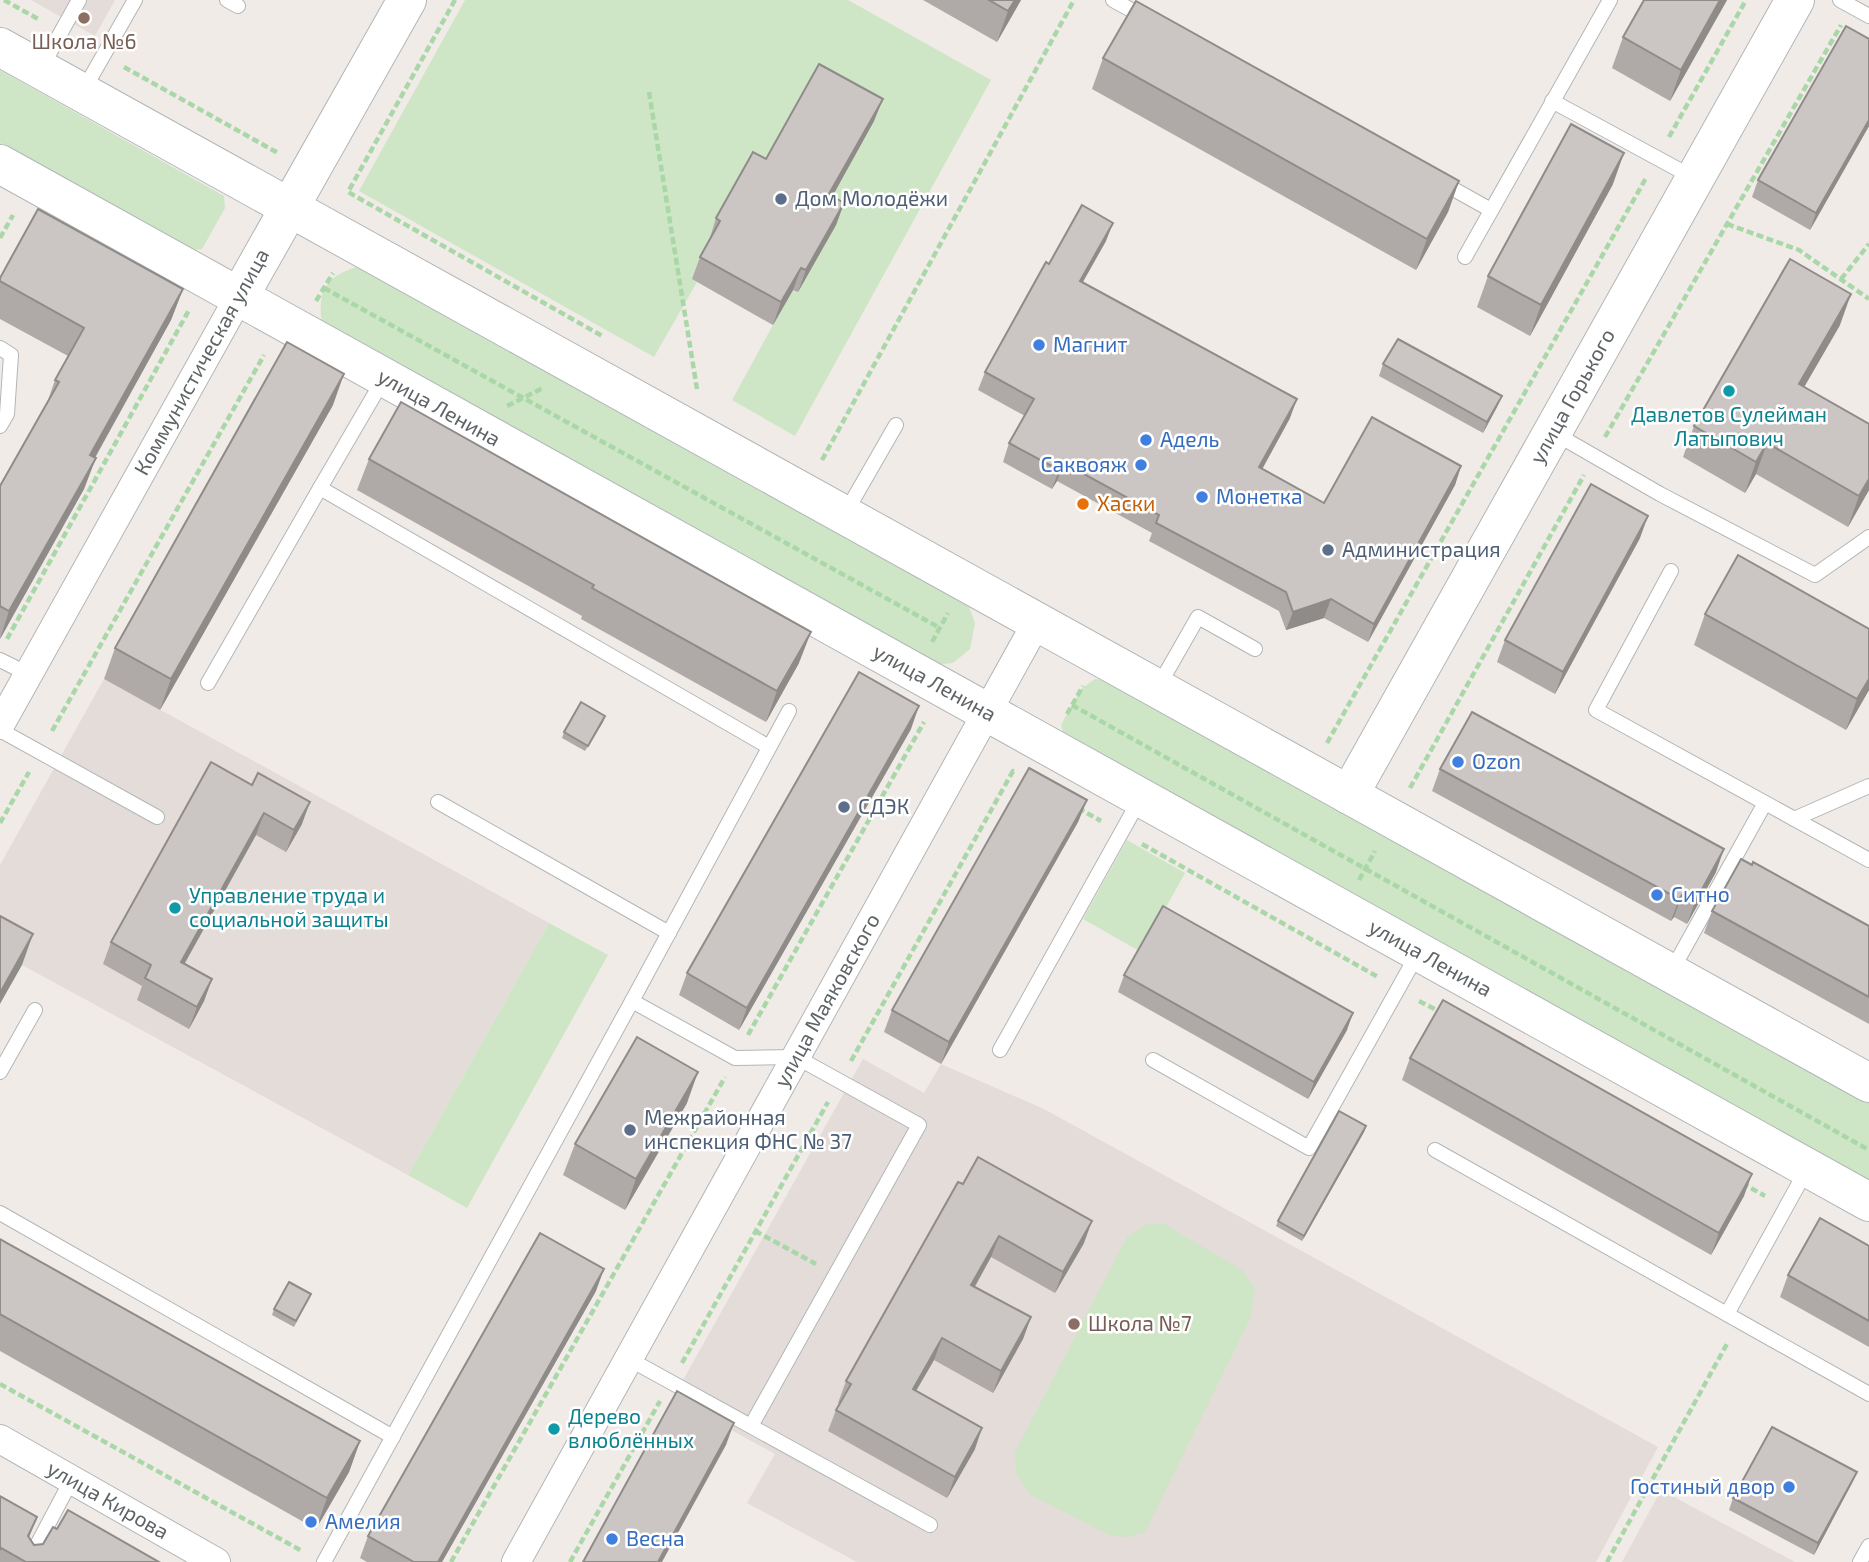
<svg xmlns="http://www.w3.org/2000/svg" width="1869" height="1562" font-family="'Exo 2',sans-serif">
<style>
.education{fill:#e3dcd8}
.green{fill:#cee6c5}
.lines{fill:none;stroke-linecap:round;stroke-linejoin:round}
.lane-casing{stroke:#b2b6b8;stroke-width:16}
.street-casing{stroke:#b2b6b8;stroke-width:30}
.secondary-casing{stroke:#b1b6b9;stroke-width:40}
.path{stroke:#a9d7a8;stroke-width:4.5;stroke-dasharray:7 3.5;stroke-linecap:butt}
.lane{stroke:#fff;stroke-width:14}
.street{stroke:#fff;stroke-width:28}
.secondary{stroke:#fff;stroke-width:38}
.wall{fill:#afaaa8}
.shaded-wall{fill:#8e8b88}
.building{fill:#cbc6c3;stroke:#8e8b88;stroke-width:2}
.education-dot{fill:#8d6e63;stroke:#fff;stroke-width:2.5}
.service-dot{fill:#5c6f8a;stroke:#fff;stroke-width:2.5}
.shop-dot{fill:#3f7fe0;stroke:#fff;stroke-width:2.5}
.culture-dot{fill:#0f9aa8;stroke:#fff;stroke-width:2.5}
.food-dot{fill:#e8710a;stroke:#fff;stroke-width:2.5}
.labels{text-anchor:middle;stroke-width:5;stroke-linejoin:round;paint-order:stroke}
.education-label{font-size:21px;fill:#785e54;stroke:#fff}
.service-label{font-size:21px;fill:#4e5e75;stroke:#fff;text-anchor:start}
.shop-label{font-size:21px;fill:#366cbe;stroke:#fff;text-anchor:start}
.street-label{font-size:21px;fill:#5e6466;stroke:#fff}
.culture-label{font-size:21px;fill:#0d838f;stroke:#fff;text-anchor:start}
.food-label{font-size:21px;fill:#c56008;stroke:#fff;text-anchor:start}
</style>
<rect width="100%" height="100%" fill="#f0ebe7"/>
<g class="education">
<path d="M31,0H115L95,36Z"/>
<path d="M104,679L549,923L408,1175L0,953V865Z"/>
<path d="M863,1059L924,1093L941,1064L1044,1109L1658,1447L1596,1562H857L747,1503L775,1454L673,1398Z"/>
<path d="M1661,1490L1795,1562H1622Z"/>
</g>
<g class="green">
<path d="M465,0H848L991,80L795,436L732,400L773,325L697,282L654,357L359,191Z"/>
<path d="M0,70L224,196L225,208L202,249L192,250L0,143Z"/>
<path d="M359,266L967,601L975,623L970,649L953,663L935,665L322,325C317,290 325,277 359,266Z"/>
<path d="M1095,679L1109,681L1869,1103V1191L1064,736L1061,725L1081,689Z"/>
<path d="M1127,840L1185,873L1141,952L1083,919Z"/>
<path d="M549,923L608,955L467,1208L408,1175Z"/>
<path d="M1147,1224H1164L1241,1269L1255,1288L1250,1319L1145,1532L1127,1537L1109,1535L1029,1494L1016,1474L1015,1452L1127,1237Z"/>
</g>
<g class="lines">
<g class="lane-casing">
<g id="lane">
<path d="M227,0L238,6"/>
<path d="M1113,0L1146,18"/>
<path d="M1840,0L1869,16"/>
<path d="M41,68L79,0"/>
<path d="M83,91L135,0"/>
<path d="M1552,101L1694,178"/>
<path d="M1439,181L1491,210"/>
<path d="M1465,257L1610,0"/>
<path d="M0,348L11,355L7,414L0,426"/>
<path d="M383,380L320,488L769,747"/>
<path d="M1554,433L1660,494L1815,575L1869,537"/>
<path d="M846,512L896,425"/>
<path d="M1671,571L1596,710L1869,860"/>
<path d="M0,660L28,674"/>
<path d="M208,683L320,488"/>
<path d="M1158,687L1198,617L1255,649"/>
<path d="M0,730L157,817"/>
<path d="M438,802L669,933"/>
<path d="M1794,819L1869,786"/>
<path d="M1671,972L1765,803"/>
<path d="M1000,1050L1140,799"/>
<path d="M1153,1060L1309,1148L1417,955"/>
<path d="M0,1072L35,1010"/>
<path d="M1435,1150L1869,1394"/>
<path d="M0,1213L393,1437"/>
<path d="M1727,1314L1807,1169"/>
<path d="M629,1359L930,1525"/>
<path d="M751,1426L919,1125L796,1057L735,1058L632,1001L789,711"/>
<path d="M28,1562L72,1479"/>
<path d="M324,1562L632,1001"/>
<path d="M1860,1562L1869,1546"/>
</g>
</g>
<g class="street-casing">
<g id="street">
<path d="M0,725L239,297"/>
<path id="s1" d="M0,1439L216,1562"/>
<path id="s2" d="M516,1562L1037,622"/>
</g>
</g>
<g class="secondary-casing">
<g id="secondary">
<path d="M0,47L1869,1083"/>
<path id="s3" d="M0,164L1869,1202"/>
<path d="M239,297L407,0"/>
<path id="s4" d="M1349,795L1795,0"/>
</g>
</g>
<g class="path">
<path d="M4,0L40,20"/>
<path d="M455,0L348,192L604,337"/>
<path d="M124,67L278,153"/>
<path d="M649,92L697,389"/>
<path d="M1669,137L1746,0"/>
<path d="M1727,224L1799,250L1869,299"/>
<path d="M0,238L13,215"/>
<path d="M1841,279L1869,244"/>
<path d="M324,288L940,628"/>
<path d="M316,301L333,273"/>
<path d="M507,406L543,388"/>
<path d="M1605,437L1841,25"/>
<path d="M822,460L1074,0"/>
<path d="M7,639L189,310"/>
<path d="M932,642L948,613"/>
<path d="M1072,705L1869,1150"/>
<path d="M1067,714L1083,686"/>
<path d="M52,731L264,355"/>
<path d="M1327,743L1646,178"/>
<path d="M1410,788L1584,475"/>
<path d="M1078,808L1101,821"/>
<path d="M0,823L29,772"/>
<path d="M1142,844L1378,977"/>
<path d="M1359,880L1375,851"/>
<path d="M1419,1001L1442,1013"/>
<path d="M748,1035L924,722"/>
<path d="M851,1061L1013,771L1015,773"/>
<path d="M1742,1183L1765,1196"/>
<path d="M755,1231L816,1264"/>
<path d="M682,1363L828,1102"/>
<path d="M0,1384L302,1551"/>
<path d="M451,1562L725,1077"/>
<path d="M570,1562L660,1401"/>
<path d="M1607,1562L1728,1342"/>
</g>
<use href="#lane" class="lane"/>
<use href="#street" class="street"/>
<use href="#secondary" class="secondary"/>
</g>
<g class="wall">
<path d="M923,0H1021L997,42Z"/>
<path d="M1727,0L1670,101L1612,68L1623,37Z"/>
<path d="M1869,39V126L1810,230L1752,197L1758,180Z"/>
<path d="M1103,58L1459,181L1448,212L1416,270L1092,89Z"/>
<path d="M874,121L832,196L844,203L836,225L798,292L793,290L773,325L692,279L700,257L709,241L716,218L766,159Z"/>
<path d="M1613,184L1530,336L1477,307L1488,276Z"/>
<path d="M1106,241L1083,282L1290,418L1262,469L1324,503L1461,466L1455,485L1368,642L1324,618L1286,630L1279,611L1149,541L1152,533L1057,481L1052,489L1003,462L1009,443L1025,416L978,390L985,372L1049,264Z"/>
<path d="M0,278L183,289L171,320L95,458L84,489L0,639V486L47,403L55,380L68,356L0,319Z"/>
<path d="M1840,325L1804,387L1869,424V490L1848,527L1756,474L1745,493L1683,457L1694,426Z"/>
<path d="M1383,364L1497,407L1483,433L1379,376Z"/>
<path d="M333,405L160,710L104,679L115,648Z"/>
<path d="M369,459L799,663L766,722L581,619L582,616L357,490Z"/>
<path d="M1640,538L1555,694L1497,662L1505,640Z"/>
<path d="M1705,614L1869,629V690L1846,730L1694,645Z"/>
<path d="M603,722L585,751L562,738L564,732Z"/>
<path d="M911,729L739,1030L679,995L687,973Z"/>
<path d="M211,762L302,824L286,852L256,835L185,963L212,979L204,1001L189,1029L137,1000L142,986L103,964L111,942Z"/>
<path d="M1440,769L1716,872L1687,924L1674,917L1671,921L1432,791Z"/>
<path d="M1087,800L1078,822L941,1064L884,1032L892,1010Z"/>
<path d="M1712,911L1869,926V1024L1704,933Z"/>
<path d="M1124,975L1347,1030L1308,1099L1118,992Z"/>
<path d="M1410,1058L1744,1196L1711,1255L1402,1080Z"/>
<path d="M687,1103L625,1210L563,1175L575,1144Z"/>
<path d="M1366,1126L1364,1132L1302,1241L1276,1226L1278,1221Z"/>
<path d="M963,1184L1084,1243L1055,1293L991,1257L975,1287L1031,1317L1023,1339L993,1393L934,1360L916,1390L975,1449L947,1498L828,1431L836,1410L840,1404L838,1403L846,1381Z"/>
<path d="M0,1239L360,1441L349,1472L316,1529L0,1351Z"/>
<path d="M1869,1246V1347L1780,1297L1788,1275Z"/>
<path d="M596,1291L442,1562H367L360,1558L368,1536Z"/>
<path d="M311,1294L294,1327L272,1315L274,1309Z"/>
<path d="M1857,1472L1852,1483L1814,1555L1729,1510L1733,1498Z"/>
<path d="M0,1496L37,1517L29,1538L34,1545L43,1544L57,1529L159,1562H0Z"/>
</g>
<g class="shaded-wall">
<path d="M1015,0H1021L997,42L1008,11Z"/>
<path d="M1720,0H1727L1670,101L1681,70Z"/>
<path d="M883,99L874,121L821,217L829,194Z"/>
<path d="M1869,120V126L1810,230L1816,213Z"/>
<path d="M1624,153L1613,184L1530,336L1541,305Z"/>
<path d="M1459,181L1448,212L1416,270L1427,239Z"/>
<path d="M844,203L836,225L798,292L806,270Z"/>
<path d="M1113,223L1106,241L1073,299L1080,281Z"/>
<path d="M801,268L793,290L773,325L781,302Z"/>
<path d="M183,289L171,320L79,486L90,455Z"/>
<path d="M1851,294L1840,325L1788,415L1799,384Z"/>
<path d="M344,374L333,405L160,710L171,679Z"/>
<path d="M1502,396L1497,407L1483,433L1487,422Z"/>
<path d="M1297,399L1290,418L1253,486L1259,467Z"/>
<path d="M1767,443L1756,474L1745,493L1756,462Z"/>
<path d="M96,458L84,489L0,639L9,611Z"/>
<path d="M1064,463L1057,481L1052,489L1059,470Z"/>
<path d="M1461,466L1455,485L1368,642L1374,624Z"/>
<path d="M1869,479V490L1848,527L1859,496Z"/>
<path d="M1648,516L1640,538L1555,694L1563,672Z"/>
<path d="M1331,599L1324,618L1286,630L1293,612Z"/>
<path d="M811,632L799,663L766,722L777,691Z"/>
<path d="M1869,679V690L1846,730L1857,699Z"/>
<path d="M919,706L911,729L739,1030L747,1008Z"/>
<path d="M605,716L603,722L585,751L588,746Z"/>
<path d="M1087,800L1078,822L941,1064L949,1042Z"/>
<path d="M310,802L302,824L286,852L294,830Z"/>
<path d="M264,813L256,835L173,984L181,962Z"/>
<path d="M1724,849L1716,872L1687,924L1695,902Z"/>
<path d="M1682,895L1674,917L1671,921L1679,899Z"/>
<path d="M33,934L22,965L0,1004V993Z"/>
<path d="M212,979L204,1001L189,1029L197,1007Z"/>
<path d="M1353,1013L1347,1030L1308,1099L1314,1082Z"/>
<path d="M698,1072L687,1103L625,1210L636,1179Z"/>
<path d="M1366,1126L1364,1132L1302,1241L1304,1236Z"/>
<path d="M1752,1174L1744,1196L1711,1255L1719,1233Z"/>
<path d="M1092,1221L1084,1243L1055,1293L1063,1272Z"/>
<path d="M999,1236L991,1257L963,1307L971,1285Z"/>
<path d="M604,1269L596,1291L442,1562H438Z"/>
<path d="M1031,1317L1023,1339L993,1393L1001,1371Z"/>
<path d="M942,1338L934,1360L905,1410L913,1389Z"/>
<path d="M734,1423L726,1445L662,1562H658Z"/>
<path d="M982,1428L975,1449L947,1498L955,1477Z"/>
<path d="M360,1441L349,1472L316,1529L327,1498Z"/>
<path d="M1857,1472L1852,1483L1814,1555L1818,1543Z"/>
</g>
<g class="building">
<path d="M989,0H1015L1008,11Z"/>
<path d="M1644,0H1720L1681,70L1623,37Z"/>
<path d="M1136,1L1459,181L1427,239L1103,58Z"/>
<path d="M1846,26L1869,39V120L1816,213L1758,180Z"/>
<path d="M819,64L883,99L829,194L844,203L806,270L801,268L781,302L700,257L720,221L716,218L753,152L766,159Z"/>
<path d="M1571,124L1624,153L1541,305L1488,276Z"/>
<path d="M1082,205L1113,223L1080,281L1297,399L1259,467L1324,503L1372,417L1461,466L1374,624L1331,599L1293,612L1286,592L1156,523L1159,515L1064,463L1059,470L1009,443L1034,399L985,372L1046,262L1049,264Z"/>
<path d="M38,209L183,289L90,455L96,458L9,611L0,606V486L59,382L55,380L84,328L0,281V278Z"/>
<path d="M1790,259L1851,294L1799,384L1869,424V479L1859,496L1767,443L1756,462L1694,426Z"/>
<path d="M1398,339L1502,396L1487,422L1383,364Z"/>
<path d="M287,342L344,374L171,679L115,648Z"/>
<path d="M401,402L811,632L777,691L592,588L594,585L369,459Z"/>
<path d="M1591,484L1648,516L1563,672L1505,640Z"/>
<path d="M1738,555L1869,629V679L1857,699L1705,614Z"/>
<path d="M859,672L919,706L747,1008L687,973Z"/>
<path d="M581,702L605,716L588,746L564,732Z"/>
<path d="M1472,712L1724,849L1695,902L1682,895L1679,899L1440,769Z"/>
<path d="M211,762L252,785L258,773L310,802L294,830L264,813L181,962L212,979L197,1007L145,978L151,965L111,942Z"/>
<path d="M1029,768L1087,800L949,1042L892,1010Z"/>
<path d="M1741,859L1752,865L1753,862L1869,926V997L1712,911Z"/>
<path d="M1163,906L1353,1013L1314,1082L1124,975Z"/>
<path d="M0,916L33,934L0,993Z"/>
<path d="M1443,1000L1752,1174L1719,1233L1410,1058Z"/>
<path d="M637,1037L698,1072L636,1179L575,1144Z"/>
<path d="M1339,1111L1366,1126L1304,1236L1278,1221Z"/>
<path d="M978,1157L1092,1221L1063,1272L999,1236L971,1285L1031,1317L1001,1371L942,1338L913,1389L982,1428L955,1477L836,1410L851,1384L846,1381L958,1182L963,1184Z"/>
<path d="M1820,1218L1869,1246V1321L1788,1275Z"/>
<path d="M540,1233L604,1269L438,1562H414L368,1536Z"/>
<path d="M0,1239L360,1441L327,1498L0,1314Z"/>
<path d="M289,1282L311,1294L296,1321L274,1309Z"/>
<path d="M677,1391L734,1423L658,1562H583Z"/>
<path d="M1772,1427L1857,1472L1818,1543L1733,1498Z"/>
<path d="M0,1496L37,1517L28,1536L34,1545L43,1544L53,1527L57,1529L68,1510L159,1562H26L1,1548L0,1550Z"/>
</g>
<g class="education-dot">
<circle cx="84" cy="18" r="7"/>
<circle cx="1074" cy="1324" r="7"/>
</g>
<g class="service-dot">
<circle cx="781" cy="199" r="7"/>
<circle cx="1328" cy="550" r="7"/>
<circle cx="844" cy="807" r="7"/>
<circle cx="630" cy="1130" r="7"/>
</g>
<g class="shop-dot">
<circle cx="1039" cy="345" r="7"/>
<circle cx="1146" cy="440" r="7"/>
<circle cx="1141" cy="465" r="7"/>
<circle cx="1202" cy="497" r="7"/>
<circle cx="1458" cy="762" r="7"/>
<circle cx="1657" cy="895" r="7"/>
<circle cx="1789" cy="1487" r="7"/>
<circle cx="311" cy="1522" r="7"/>
<circle cx="612" cy="1539" r="7"/>
</g>
<g class="culture-dot">
<circle cx="1729" cy="391" r="7"/>
<circle cx="175" cy="908" r="7"/>
<circle cx="554" cy="1429" r="7"/>
</g>
<circle class="food-dot" cx="1083" cy="504" r="7"/>
<g class="labels">
<g class="education-label">
<text x="84" y="49">Школа №6</text>
<text x="1088" y="1331" text-anchor="start">Школа №7</text>
</g>
<g class="service-label">
<text x="795" y="206">Дом Молодёжи</text>
<text x="1342" y="557">Администрация</text>
<text x="858" y="814">СДЭК</text>
<text x="644" y="1125">Межрайонная<tspan x="644" dy="24">инспекция ФНС № 37</tspan></text>
</g>
<g class="shop-label">
<text x="1053" y="352">Магнит</text>
<text x="1160" y="447">Адель</text>
<text x="1127" y="472" text-anchor="end">Саквояж</text>
<text x="1216" y="504">Монетка</text>
<text x="1472" y="769">Ozon</text>
<text x="1671" y="902">Ситно</text>
<text x="1775" y="1494" text-anchor="end">Гостиный двор</text>
<text x="325" y="1529">Амелия</text>
<text x="626" y="1546">Весна</text>
</g>
<g class="street-label">
<text transform="translate(202 362) rotate(-61)" y="7">Коммунистическая улица</text>
<text dy="7" stroke="none"><textPath href="#s4" startOffset="457">улица Горького</textPath></text>
<text dy="7" stroke="none"><textPath href="#s3" startOffset="502">улица Ленина</textPath></text>
<text dy="7" stroke="none"><textPath href="#s3" startOffset="1069">улица Ленина</textPath></text>
<text dy="7" stroke="none"><textPath href="#s3" startOffset="1636">улица Ленина</textPath></text>
<text dy="7" stroke="none"><textPath href="#s2" startOffset="642">улица Маяковского</textPath></text>
<text dy="7" stroke="none"><textPath href="#s1" startOffset="124">улица Кирова</textPath></text>
</g>
<g class="culture-label">
<text x="1729" y="422" text-anchor="middle">Давлетов Сулейман<tspan x="1729" dy="24">Латыпович</tspan></text>
<text x="189" y="903">Управление труда и<tspan x="189" dy="24">социальной защиты</tspan></text>
<text x="568" y="1424">Дерево<tspan x="568" dy="24">влюблённых</tspan></text>
</g>
<g class="food-label">
<text x="1097" y="511">Хаски</text>
</g>
</g>
</svg>
